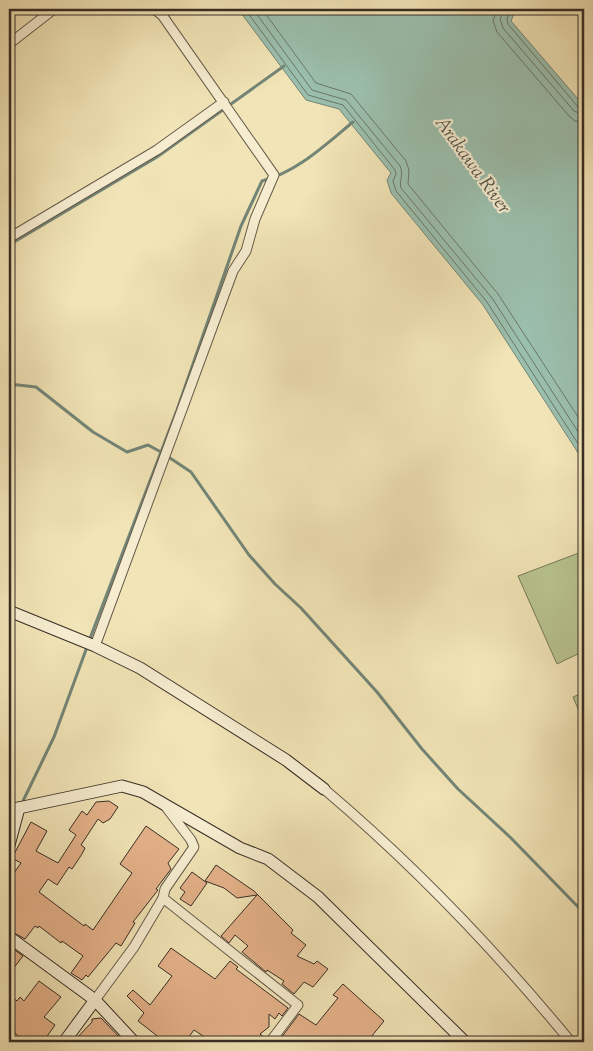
<svg xmlns="http://www.w3.org/2000/svg" width="593" height="1051" font-family="'Sorts Mill Goudy',serif">
<style>
.green{fill:#b8c48f;stroke:#78785a}
.water{fill:#9bbfad;stroke:#738577}
.lines{fill:none;stroke-linecap:round;stroke-linejoin:round}
.shore{stroke:#6a766a;stroke-width:1}
.stream{stroke:#738577;stroke-width:3}
.building{fill:#e5b28a;stroke:#382d26}
.street-casing{stroke:#665b4a;stroke-width:11}
.secondary-casing{stroke:#382d26;stroke-width:13}
.street{stroke:#f6edd0;stroke-width:9}
.secondary{stroke:#f6edd0;stroke-width:11}
.labels{text-anchor:middle;stroke-width:4.5;stroke-linejoin:round;paint-order:stroke}
.water-label{font-size:19px;font-style:italic;fill:#515248;stroke:#f6edd0}
</style>
<rect width="100%" height="100%" fill="#f1e4b6"/>
<filter id="stains"><feTurbulence type="fractalNoise" baseFrequency=".004" numOctaves="4"/><feColorMatrix values="0 0 0 0 .2 0 0 0 0 .09 0 0 0 0 .02 0 0 0 .5 -.17"/></filter>
<radialGradient id="worn" r=".72"><stop offset=".6" stop-color="#630" stop-opacity="0"/><stop offset="1" stop-color="#630" stop-opacity=".3"/></radialGradient>
<g class="green">
<path d="M584,551V651L557,664L518,576Z"/>
<path d="M584,692V723L573,697Z"/>
</g>
<path class="water" d="M238,9H516L511,21L584,106V462L483,305L391,193L387,180L391,173L339,109L306,100Z"/>
<g class="lines">
<g class="shore">
<path d="M245,9L308,95L343,105L395,170L396,174L393,181L396,191L487,302L584,453"/>
<path d="M253,9L312,90L346,100L400,166C404,174 399,180 401,188L492,298L584,441"/>
<path d="M262,9L316,83L351,94L406,161L409,170L408,184L498,294L584,426"/>
<path d="M497,9L493,21L497,32L569,116L575,121L584,122"/>
<path d="M505,9L500,19L503,28L574,111L584,115"/>
<path d="M511,9L507,19L508,24L578,107L584,108"/>
</g>
<g class="stream">
<path d="M9,245L157,157L284,66"/>
<path d="M9,384L36,387L93,432L127,452L148,445L161,452"/>
<path d="M167,456L191,472L249,555L275,584L301,608L377,692L422,749L458,789L511,838L584,913"/>
<path d="M89,641L177,410L241,226L262,181C297,172 325,145 353,122"/>
<path d="M23,801L54,737L87,647"/>
</g>
</g>
<g class="building">
<path d="M109,801L118,807L110,819L103,823L98,819L81,845L85,848L82,854L72,869L69,867L57,885L48,879L39,892L84,926L85,924L93,930L132,873L120,864L146,826L179,849L168,863L171,869L156,889L158,890L133,922L135,923L121,946L116,943L88,977L86,975L82,980L71,973L83,956L62,941L61,943L39,926L38,928L35,926L25,939L9,930V880L21,863L12,858L31,822L47,831L36,851L58,863L76,835L69,830L82,811L87,815L96,802Z"/>
<path d="M216,865L254,891L293,930L291,933L306,945L297,956L314,964L317,961L328,969L313,987L304,982L294,994L282,984L284,981L267,970L266,972L242,952L248,946L235,935L229,943L221,936L257,895L237,898L224,888L205,881Z"/>
<path d="M192,872L207,883L191,906L180,899L185,892L180,888Z"/>
<path d="M9,946L23,956L9,974Z"/>
<path d="M171,948L215,979L230,961L238,967L236,969L288,1008L282,1016L279,1013L275,1019L269,1014V1027L260,1034L265,1038L264,1042H212L194,1030L185,1042H165L138,1021L144,1013L127,996L133,990L150,1005L172,976L158,966Z"/>
<path d="M39,981L61,997L44,1017L55,1025L43,1042H25L15,1033L14,1035L9,1032V995L17,1001L20,997L24,1001Z"/>
<path d="M343,984L384,1021L367,1042H278L299,1014L316,1025L338,998L333,995Z"/>
<path d="M101,1018L124,1042H110L106,1038L99,1042H73L92,1022V1019Z"/>
</g>
<g class="lines">
<g class="street-casing">
<g id="street">
<path d="M9,44L54,9"/>
<path d="M9,238L157,150L224,102"/>
<path d="M95,646L233,271L246,251L255,219L274,175L162,15L154,9"/>
<path d="M324,789C414,865 496,951 571,1042"/>
<path d="M163,898L298,1005L270,1042"/>
<path d="M95,1000L134,947L163,898L165,889L194,847L191,840L166,807"/>
</g>
</g>
<g class="secondary-casing">
<g id="secondary">
<path d="M9,611L95,646L140,668L286,760L324,789"/>
<path d="M9,810L122,786L143,792L240,848L268,859L318,897L465,1042"/>
<path d="M9,845L19,808"/>
<path d="M9,937L95,1000L134,1042"/>
<path d="M64,1042L95,1000"/>
</g>
</g>
<use href="#street" class="street"/>
<use href="#secondary" class="secondary"/>
</g>
<g class="labels">
<g class="water-label">
<text transform="translate(474 164) rotate(54)" y="7">Arakawa River</text>
</g>
</g>
<rect width="593" height="1051" fill="none" stroke="#f1e4b6" stroke-width="30"/>
<rect x="10" y="10" width="573" height="1031" fill="none" stroke="#382d26" stroke-width="2.5"/>
<rect x="15" y="15" width="563" height="1021" fill="none" stroke="#382d26"/>
<rect width="100%" height="100%" filter="url(#stains)"/>
<rect width="100%" height="100%" fill="url(#worn)"/>
</svg>
